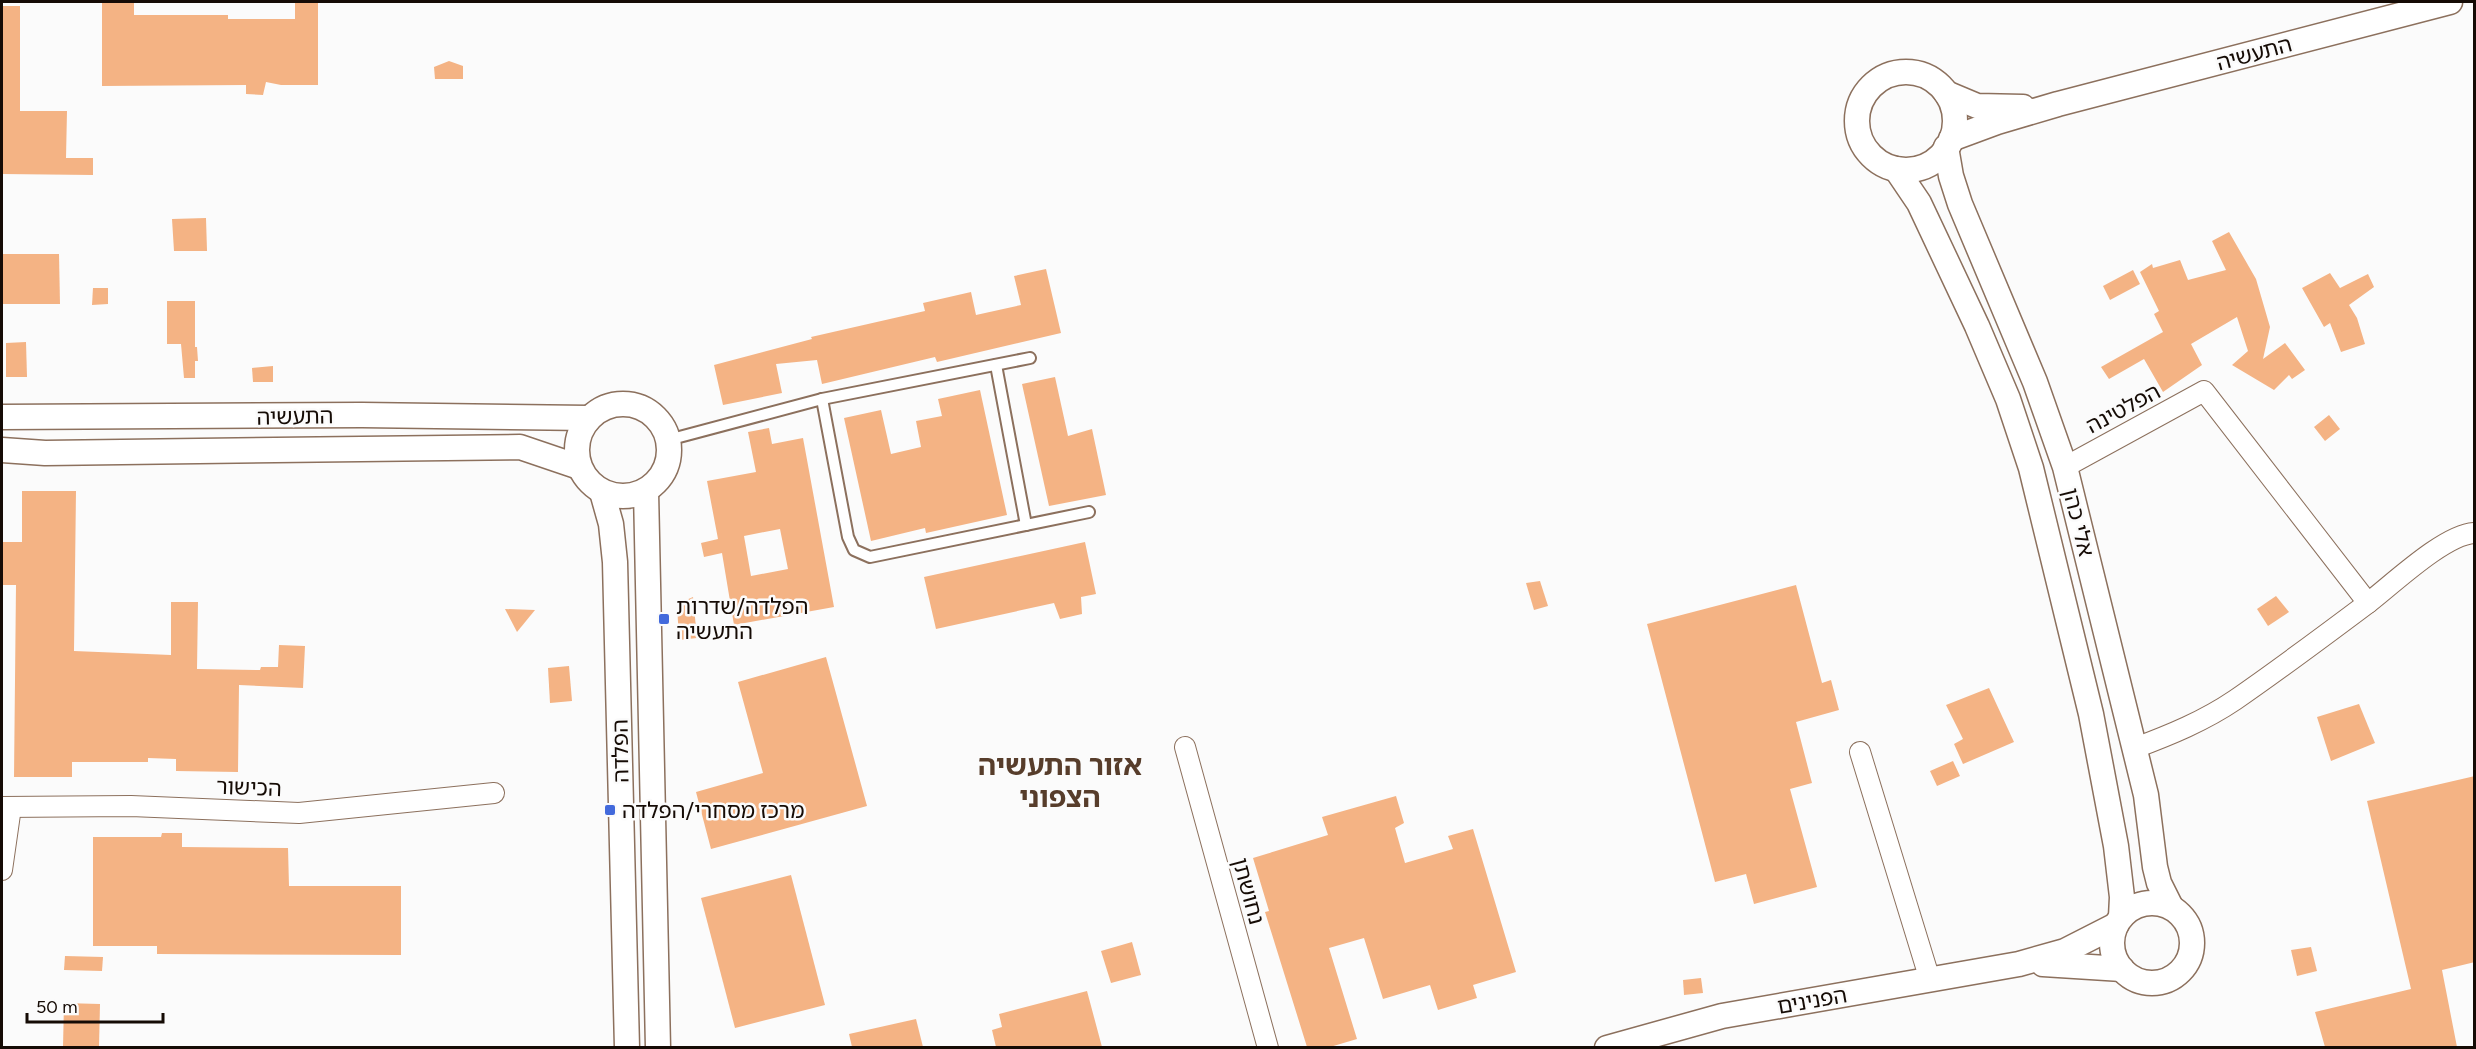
<svg xmlns="http://www.w3.org/2000/svg" width="2476" height="1049" font-family="Figtree,'Noto Sans Hebrew',sans-serif">
<style>
.building{fill:#f4b384;fill-rule:evenodd}
.lines{fill:none;stroke-linecap:round;stroke-linejoin:round}
.service-casing{stroke:#8c705d;stroke-width:14}
.minor-casing{stroke:#8c705d;stroke-width:22}
.tertiary-casing{stroke:#8c705d;stroke-width:27}
.service{stroke:#fff;stroke-width:10}
.minor{stroke:#fff;stroke-width:20}
.tertiary{stroke:#fff;stroke-width:24}
.poi-dot{fill:#436adc;stroke:#fbfbfb;stroke-width:2}
.labels{text-anchor:middle;stroke-width:5;stroke-linejoin:round;paint-order:stroke}
.street-label{font-size:22px;fill:#150b05;stroke:#fbfbfb}
.poi-label{font-size:22px;fill:#150b05;stroke:#fbfbfb;text-anchor:start}
.district-label{font-size:28px;font-weight:bold;fill:#573d2b;stroke:#fbfbfb}
</style>
<rect width="100%" height="100%" fill="#fbfbfb"/>
<g class="building">
<path d="M295,2H318V85H281L266,82L263,95L246,94V85L102,86V3H134V15H228V19H295Z"/>
<path d="M2,6H20V111H67L66,158H93V175L2,174Z"/>
<path d="M449,61L463,66V79H435L434,67Z"/>
<path d="M206,218L207,251H174L172,219Z"/>
<path d="M2229,232L2256,279L2270,327L2263,359L2285,343L2305,370L2292,379L2289,375L2274,390L2232,365L2248,351L2237,317L2191,344L2202,365L2163,392L2144,359L2109,379L2101,367L2163,332L2154,314L2159,311L2140,272L2152,264L2153,268L2180,260L2188,280L2226,270L2212,241Z"/>
<path d="M2,254H59L60,304H2Z"/>
<path d="M1046,269L1061,333L937,362L935,357L822,384L817,360L776,364L782,393L723,405L714,365L812,339L811,337L925,311L923,303L971,292L976,315L1021,305L1014,276Z"/>
<path d="M2133,270L2140,284L2110,300L2103,286Z"/>
<path d="M2330,273L2340,288L2368,274L2374,287L2349,305L2357,318L2365,344L2341,352L2330,323L2324,327L2302,288Z"/>
<path d="M93,288H108V304L92,305Z"/>
<path d="M167,301H195V347H197L198,361H195V378H184L181,344H167Z"/>
<path d="M26,342L27,377H6V343Z"/>
<path d="M273,366V382H253L252,368Z"/>
<path d="M1055,377L1068,436L1092,429L1106,495L1049,506L1022,384Z"/>
<path d="M980,390L1007,515L926,533L925,528L871,541L844,418L881,410L891,454L921,447L916,421L942,416L938,399Z"/>
<path d="M2329,415L2340,429L2325,441L2314,427Z"/>
<path d="M769,428L772,444L803,438L834,607L734,625L722,553L704,557L701,543L718,539L707,481L756,472L748,432ZM780,529L788,569L751,576L744,536Z"/>
<path d="M22,491H76L74,651L171,655V602H198L197,669L260,670L261,667H278L279,645L305,646L303,688L239,685L238,772L176,771V759L148,758V762H72V777H14L16,585H2V542H22Z"/>
<path d="M1085,542L1096,594L1081,597L1082,614L1060,619L1054,603L936,629L924,577Z"/>
<path d="M1540,581L1548,606L1534,610L1526,583Z"/>
<path d="M1796,585L1822,683L1831,680L1839,710L1796,722L1812,783L1790,789L1817,887L1754,904L1746,874L1715,882L1647,624Z"/>
<path d="M2276,596L2289,612L2268,626L2257,609Z"/>
<path d="M693,597L697,638L679,640L677,604Z"/>
<path d="M505,609L535,610L517,632Z"/>
<path d="M826,657L867,806L711,849L696,792L763,773L738,682Z"/>
<path d="M569,666L572,701L550,703L548,668Z"/>
<path d="M1989,688L2014,742L1963,764L1954,744L1963,739L1946,705Z"/>
<path d="M2359,704L2375,743L2331,761L2317,717Z"/>
<path d="M1953,761L1960,776L1937,786L1930,771Z"/>
<path d="M2475,776V962L2442,970L2457,1047H2325L2315,1012L2411,989L2367,801Z"/>
<path d="M1396,796L1404,823L1395,828L1405,863L1453,849L1448,836L1473,829L1516,972L1473,985L1477,998L1438,1010L1430,985L1383,999L1364,938L1329,948L1357,1039L1330,1047H1307L1265,912L1269,911L1253,858L1328,835L1322,817Z"/>
<path d="M162,833H182V847L288,848L289,886H401V955L157,954V946H93V837H161Z"/>
<path d="M791,875L825,1005L735,1028L701,898Z"/>
<path d="M1132,942L1141,975L1111,983L1101,951Z"/>
<path d="M2311,947L2317,971L2297,976L2291,950Z"/>
<path d="M65,956L103,957L102,971L64,970Z"/>
<path d="M1701,978L1703,993L1684,995L1683,980Z"/>
<path d="M1087,991L1102,1047H996L992,1030L1002,1027L999,1014Z"/>
<path d="M64,1003L100,1004L99,1047H63Z"/>
<path d="M916,1019L923,1047H852L849,1034Z"/>
</g>
<g class="lines">
<g class="service-casing">
<g id="service">
<path d="M996,365L1026,525"/>
<path d="M822,399L848,537L854,550L870,557L1089,512"/>
<path d="M668,440L822,399L1030,358"/>
</g>
</g>
<g class="minor-casing">
<g id="minor">
<path d="M2065,467L2204,391L2368,603"/>
<path d="M1185,747L1268,1048"/>
<path d="M2135,748C2170,735 2204,721 2235,700C2280,669 2324,636 2368,603C2394,583 2444,535 2474,533"/>
<path d="M1860,752L1930,980"/>
<path d="M2,807L131,806L299,813L494,793"/>
<path d="M2,870L11,807"/>
</g>
</g>
<g class="tertiary-casing">
<g id="tertiary">
<circle cx="1906" cy="121" r="49"/>
<path d="M1946,93L1977,106L2023,107"/>
<path d="M1951,139L1997,122L2058,104L2450,2"/>
<path d="M1946,147L1951,176L1960,204L2035,382L2065,467L2146,795L2155,867L2159,883L2171,907"/>
<path d="M1896,169L1919,203L1977,326L2008,399L2031,468L2091,714L2116,846L2122,897L2121,917"/>
<circle cx="623" cy="450" r="46"/>
<path d="M2,417L362,415L589,418"/>
<path d="M2,450L45,453L520,447L579,467"/>
<path d="M646,491L658,1048"/>
<path d="M602,492L611,524L615,562L627,1048"/>
<circle cx="2152" cy="943" r="40"/>
<path d="M2043,964L2122,969"/>
<path d="M1607,1048L1722,1016L2019,964L2065,951L2116,925"/>
</g>
</g>
<use href="#service" class="service"/>
<use href="#minor" class="minor"/>
<use href="#tertiary" class="tertiary"/>
</g>
<g class="poi-dot">
<rect x="658" y="613" width="12" height="12" rx="3"/>
<rect x="604" y="804" width="12" height="12" rx="3"/>
</g>
<g class="labels">
<g class="street-label">
<text transform="translate(2254 53) rotate(-15)" y="8">התעשיה</text>
<text transform="translate(2123 408) rotate(-28)" y="8">הפלטינה</text>
<text transform="translate(295 416) rotate(-1)" y="8">התעשיה</text>
<text transform="translate(2079 522) rotate(76)" y="8">אלי כהן</text>
<text transform="translate(620 751) rotate(-91)" y="8">הפלדה</text>
<text transform="translate(249 787) rotate(2)" y="8">הכישור</text>
<text transform="translate(1249 891) rotate(75)" y="8">נחושתן</text>
<text transform="translate(1812 1000) rotate(-10)" y="8">הפנינים</text>
</g>
<g class="poi-label">
<text x="676" y="614">הפלדה/שדרות<tspan x="676" dy="25">התעשיה</tspan></text>
<text x="622" y="818">מרכז מסחרי/הפלדה</text>
</g>
<g class="district-label">
<text x="1060" y="775">אזור התעשיה<tspan x="1060" dy="32">הצפוני</tspan></text>
</g>
</g>
<rect width="2476" height="1049" fill="none" stroke="#150b05" stroke-width="6"/>
<path d="M27 1013v9h136v-9" fill="none" stroke="#150b05" stroke-width="3"/>
<text x="36" y="1013" font-size="18" fill="#150b05" stroke="#fbfbfb" stroke-width="4.5" paint-order="stroke">50 m</text>
</svg>
